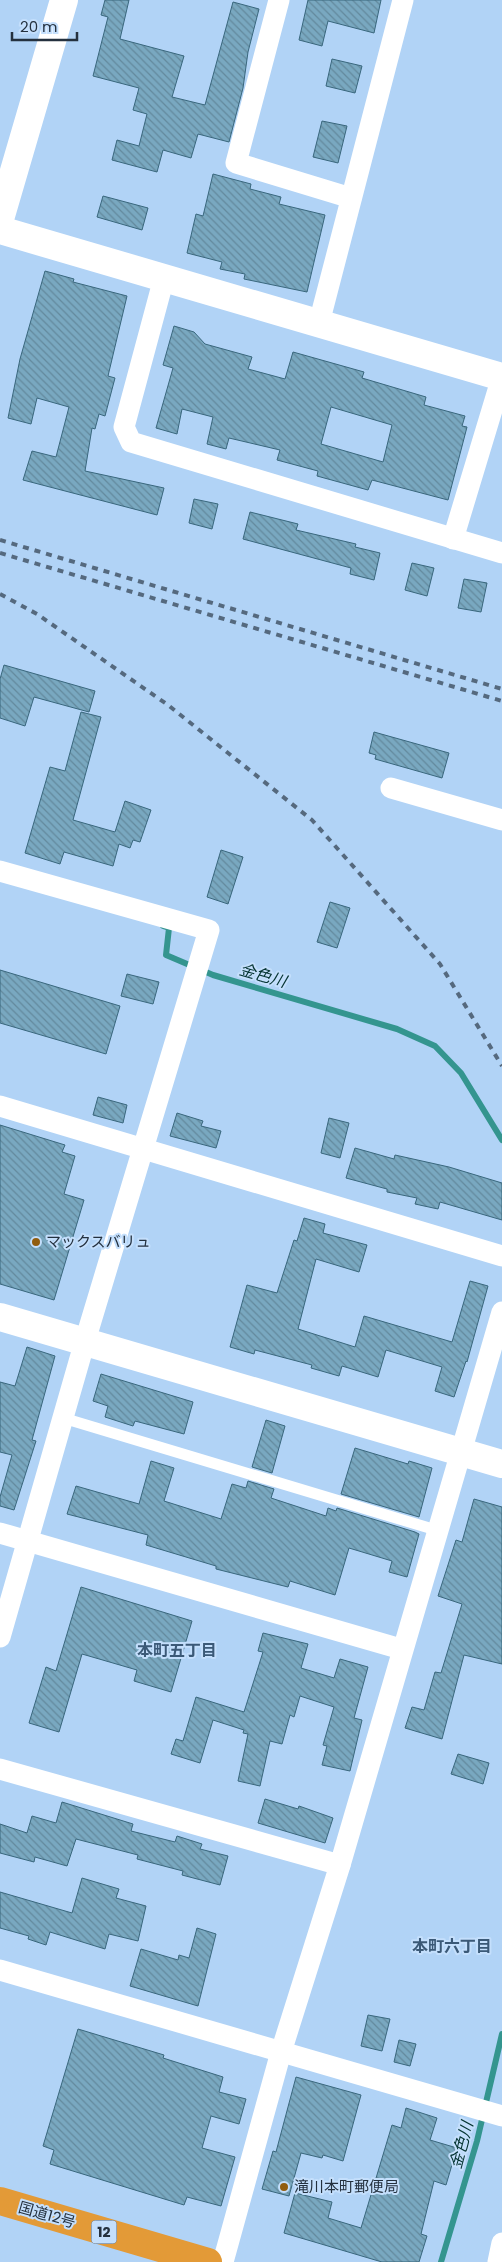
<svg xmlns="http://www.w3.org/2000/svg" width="502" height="2262" font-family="Poppins,'Noto Sans JP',sans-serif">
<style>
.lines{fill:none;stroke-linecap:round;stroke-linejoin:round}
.stream{stroke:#34958f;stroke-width:6}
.building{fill:url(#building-back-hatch);stroke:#39677d;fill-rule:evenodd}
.lane{stroke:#fff;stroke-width:11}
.street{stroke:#fff;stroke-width:21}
.secondary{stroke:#fff;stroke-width:28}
.highway{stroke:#e39a37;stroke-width:28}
.rail{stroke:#55697e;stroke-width:4;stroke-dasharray:6 6;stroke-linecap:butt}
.poi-dot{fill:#915d0f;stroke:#c4dffc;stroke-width:2}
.labels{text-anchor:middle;stroke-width:4;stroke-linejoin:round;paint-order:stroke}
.shield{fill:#c4dffc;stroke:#546578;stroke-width:1}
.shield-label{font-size:14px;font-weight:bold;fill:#24313f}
.poi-label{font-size:15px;fill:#24313f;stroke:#c4dffc;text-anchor:start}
.street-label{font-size:15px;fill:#24313f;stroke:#c4dffc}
.water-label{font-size:16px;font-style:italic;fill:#043331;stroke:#c4dffc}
.neighbourhood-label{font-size:16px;font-weight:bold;fill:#3b5977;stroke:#c4dffc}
</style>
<defs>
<pattern id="building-back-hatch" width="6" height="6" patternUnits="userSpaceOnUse" patternTransform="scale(1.25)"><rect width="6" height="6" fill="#79a8c0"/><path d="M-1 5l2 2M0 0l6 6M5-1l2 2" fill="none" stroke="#63899d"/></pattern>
</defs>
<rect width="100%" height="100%" fill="#b1d3f6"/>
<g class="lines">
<g class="stream">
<path d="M163,926L169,928L166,955L213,975L397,1029L435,1046L461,1073L502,1140"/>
<path d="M441,2262L477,2141L502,2034"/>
</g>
</g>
<g class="building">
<path d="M105,0H129L120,39L184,56L172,97L205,105L233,2L259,9L248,52L243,88L229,142L198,134L191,158L163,150L157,172L112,160L117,140L139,146L147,114L133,110L139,88L93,76L108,17L101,15Z"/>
<path d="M308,0H381L374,33L328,21L322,46L299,40Z"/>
<path d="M332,59L362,66L355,93L326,86Z"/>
<path d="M322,121L347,126L338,163L313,157Z"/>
<path d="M213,174L251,184L250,189L281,197L279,204L325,215L307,292L244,279L245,274L220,269L222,262L187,253L196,214L203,216Z"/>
<path d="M103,196L148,208L142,230L97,217Z"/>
<path d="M45,271L74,279L73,282L127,296L108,376L115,378L105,416L99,414L95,429L92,428L85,471L164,488L157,515L23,480L32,451L56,457L69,407L37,398L31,424L8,418L20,359Z"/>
<path d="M174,326L194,332L205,344L252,357L248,369L285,379L293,352L364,372L362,378L426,397L424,405L465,416L462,426L467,427L448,500L372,480L368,490L317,476L318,471L277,460L280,450L229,438L226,449L207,444L213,417L182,409L177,434L156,428L173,368L163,365ZM331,407L392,425L383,462L321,444Z"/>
<path d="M194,499L218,504L212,529L189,523Z"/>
<path d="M250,512L298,524L296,530L356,544L355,547L380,553L374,580L350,574L351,568L243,539Z"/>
<path d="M412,563L434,568L427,596L405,590Z"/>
<path d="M464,579L487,583L481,612L458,608Z"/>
<path d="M4,665L95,691L89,712L34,697L25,726L0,718V679Z"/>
<path d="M81,712L101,717L73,820L115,832L125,801L151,810L140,842L133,840L130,848L119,844L113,866L64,852L60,864L25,853L50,767L65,771Z"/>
<path d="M374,732L449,753L442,778L375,759L376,755L369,753Z"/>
<path d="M221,850L243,857L228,904L207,897Z"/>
<path d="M330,902L350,908L337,948L317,942Z"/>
<path d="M0,970L120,1006L106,1054L0,1023Z"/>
<path d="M127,974L159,982L153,1004L121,996Z"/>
<path d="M98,1097L127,1105L123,1123L93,1115Z"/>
<path d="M177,1113L203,1121L201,1126L221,1131L216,1148L170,1136Z"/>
<path d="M329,1118L349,1123L340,1158L321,1153Z"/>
<path d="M0,1125L65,1145L62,1152L75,1156L64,1194L84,1200L54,1300L0,1284Z"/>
<path d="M355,1148L394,1159L395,1155L449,1167L502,1183V1220L440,1202L438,1209L415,1204L417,1198L387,1192V1189L346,1178Z"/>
<path d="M304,1218L325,1224L323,1233L367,1245L359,1272L316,1259L298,1329L355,1347L364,1316L452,1342L470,1281L488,1286L467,1362L466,1361L454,1397L435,1391L442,1367L386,1350L378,1377L342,1366L339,1376L311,1368L312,1365L255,1350L254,1354L230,1347L247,1285L277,1293L294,1240L297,1241Z"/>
<path d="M27,1347L55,1356L32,1440L36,1441L14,1510L0,1506V1497L12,1455L0,1452V1382L15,1386Z"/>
<path d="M101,1374L193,1402L184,1434L135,1421L133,1426L105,1417L108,1406L93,1401Z"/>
<path d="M266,1420L285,1426L272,1473L252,1467Z"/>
<path d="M355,1448L408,1464L409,1461L432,1468L419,1517L341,1494Z"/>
<path d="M151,1461L174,1468L164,1501L221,1519L232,1484L246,1488L248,1481L274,1489L271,1498L326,1516L328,1508L336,1511L337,1508L415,1532L419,1534L407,1577L389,1572L392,1561L349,1548L335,1595L290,1581L288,1587L216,1569V1566L146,1545L148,1535L67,1514L76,1486L139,1504Z"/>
<path d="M474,1499L502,1507V1664L464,1655L442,1739L405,1728L412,1707L424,1710L435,1672L441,1673L462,1604L438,1596L456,1540L462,1542Z"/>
<path d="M81,1587L192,1621L171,1692L134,1681L137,1670L82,1654L59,1732L29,1723L46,1667L56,1671Z"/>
<path d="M263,1633L308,1644L301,1668L334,1678L340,1659L368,1667L354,1718L362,1720L350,1771L322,1765L327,1746L323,1745L334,1707L300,1696L294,1717L290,1715L282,1744L270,1741L260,1786L238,1781L248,1734L243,1733L244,1730L213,1720L200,1763L171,1754L176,1739L183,1741L196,1697L244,1712L263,1652L258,1651Z"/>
<path d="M458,1754L489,1763L483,1784L451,1774Z"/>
<path d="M265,1799L298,1809L299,1806L333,1818L325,1843L258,1823Z"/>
<path d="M62,1802L133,1824L131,1831L175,1842L177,1836L202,1844L200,1849L228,1856L220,1885L182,1875L183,1871L137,1859L138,1855L76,1839L67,1866L35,1857L34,1862L0,1853V1824L27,1833L32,1816L56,1823Z"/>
<path d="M82,1878L119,1889L116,1898L146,1906L138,1941L109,1934L105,1949L50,1932L46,1945L28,1939L29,1936L0,1928V1892L72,1913Z"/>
<path d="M197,1928L216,1934L198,2006L130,1986L141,1949L178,1960L179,1955L189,1958Z"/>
<path d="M368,2015L390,2019L382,2051L361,2046Z"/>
<path d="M78,2029L164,2055L163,2058L223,2077L219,2092L246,2099L239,2124L211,2116L202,2148L235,2157L221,2206L187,2197L184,2205L50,2164L54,2150L43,2146Z"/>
<path d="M399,2040L416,2044L410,2066L394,2062Z"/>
<path d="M296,2077L361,2095L343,2161L323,2155L322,2158L301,2153L289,2196L262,2189L273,2151L276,2152Z"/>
<path d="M406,2108L437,2118L430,2140L457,2148L446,2185L434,2181L421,2234L427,2236L419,2262H382L284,2233L295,2193L332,2202L328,2218L361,2228L392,2125L401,2128Z"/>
</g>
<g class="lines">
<path class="lane" d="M63,1418L436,1530"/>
<g class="street">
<path d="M279,0L236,163L351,198"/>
<path d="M164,278L124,427L131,442L502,553"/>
<path d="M319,323L403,0"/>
<path d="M453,539L502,377"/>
<path d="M391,788L502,820"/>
<path d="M0,871L209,930L85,1341L0,1637"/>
<path d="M0,1106L502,1256"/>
<path d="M0,1533L401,1649"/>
<path d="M0,1769L340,1865"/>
<path d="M0,1970L502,2116"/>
<path d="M223,2262L281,2052L340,1865L502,1312"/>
<path d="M498,2262L502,2243"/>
</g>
<g class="secondary">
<path d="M0,219L64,0"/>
<path d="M0,230L502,377"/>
<path d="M0,1317L502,1464"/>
</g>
<path class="highway" d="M0,2201L208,2262"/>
<g class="rail">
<path d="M0,540L502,689"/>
<path d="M0,553L502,701"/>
<path d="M0,594L37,614L168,705L312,820L440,964L502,1066"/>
</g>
</g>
<g class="poi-dot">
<circle cx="36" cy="1242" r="5"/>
<circle cx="284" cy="2187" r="5"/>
</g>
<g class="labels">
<rect class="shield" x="91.5" y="2220.5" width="25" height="23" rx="4"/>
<g class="shield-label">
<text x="104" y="2237">12</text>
</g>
<g class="poi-label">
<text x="46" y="1247">マックスバリュ</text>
<text x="294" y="2192">滝川本町郵便局</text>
</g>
<g class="street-label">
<text transform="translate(47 2215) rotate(16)" y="5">国道12号</text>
</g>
<g class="water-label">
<text transform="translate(263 975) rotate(16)" y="6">金色川</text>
<text transform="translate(461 2145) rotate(-75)" y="6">金色川</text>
</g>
<g class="neighbourhood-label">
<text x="177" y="1656">本町五丁目</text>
<text x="452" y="1952">本町六丁目</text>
</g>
</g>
<path d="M12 32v8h65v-8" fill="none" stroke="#24313f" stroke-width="2.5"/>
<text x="20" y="32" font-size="15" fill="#24313f" stroke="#c4dffc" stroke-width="4" paint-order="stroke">20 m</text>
</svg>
